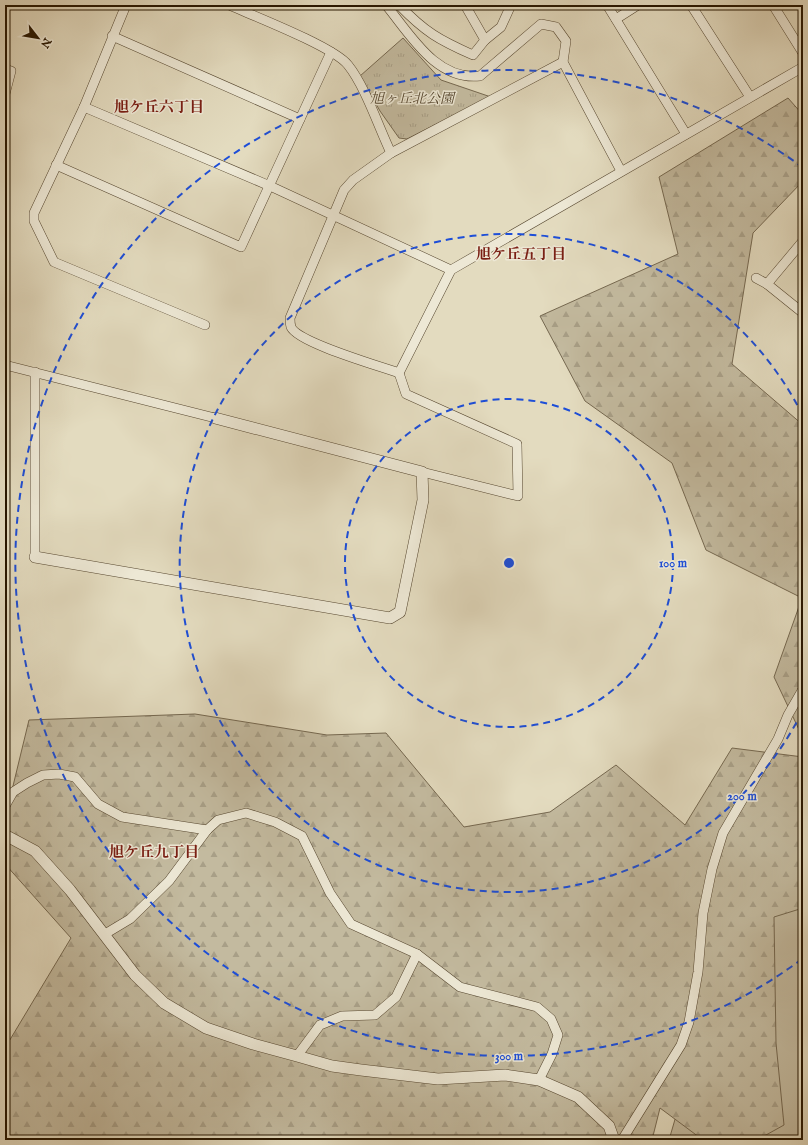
<svg xmlns="http://www.w3.org/2000/svg" width="808" height="1145" font-family="'IM FELL English','Noto Serif JP',serif">
<style>
.grass{fill:#c3ba9f;stroke:#756850}
.forest{fill:url(#forest-firs);stroke:#756850}
.park{fill:url(#park-tufts);stroke:#756850}
.lines{fill:none;stroke-linecap:round;stroke-linejoin:round}
.minor-casing{stroke:#564730;stroke-width:10}
.tertiary-casing{stroke:#564730;stroke-width:12}
.minor{stroke:#ede8d5;stroke-width:9}
.tertiary{stroke:#ede8d5;stroke-width:11}
.ring{fill:none;stroke:#1d4ed8;stroke-width:2;stroke-dasharray:7 5}
.labels{text-anchor:middle;stroke-width:3;stroke-linejoin:round;paint-order:stroke}
.park-label{font-size:14px;font-style:italic;fill:#564730;stroke:#ede8d5}
.neighbourhood-label{font-size:15px;font-weight:bold;fill:#7a1f14;stroke:#ede8d5}
.centre{fill:#1d4ed8;stroke:#ede8d5;stroke-width:2}
.ring-label{font-size:12px;text-anchor:middle;font-weight:bold;fill:#1d4ed8;stroke:#ede8d5;stroke-width:3;stroke-linejoin:round;paint-order:stroke}
</style>
<defs>
<pattern id="forest-firs" width="22" height="20" patternUnits="userSpaceOnUse"><rect width="22" height="20" fill="#c3ba9f"/><path d="M5 1l3.5 6h-7zM16 11l3.5 6h-7z" fill="#a89f87"/></pattern>
<pattern id="park-tufts" width="24" height="20" patternUnits="userSpaceOnUse"><rect width="24" height="20" fill="#c3ba9f"/><path d="M3 7l-1-3M5 7V3M7 7l1-3M15 17l-1-3M17 17v-4M19 17l1-3" fill="none" stroke="#a89f87"/></pattern>
</defs>
<rect width="100%" height="100%" fill="#e3dbbf"/>
<filter id="stains"><feTurbulence type="fractalNoise" baseFrequency=".005" numOctaves="4"/><feColorMatrix values="0 0 0 0 .2 0 0 0 0 .09 0 0 0 0 .02 0 0 0 .5 -.17"/></filter>
<radialGradient id="worn" r=".72"><stop offset=".6" stop-color="#630" stop-opacity="0"/><stop offset="1" stop-color="#630" stop-opacity=".3"/></radialGradient>
<path class="grass" d="M772,786L803,787V1140H669Z"/>
<g class="forest">
<path d="M788,98L803,115V181L753,233L732,364L803,425V738L774,677L802,598L706,550L672,463L585,401L540,316L678,254L659,177Z"/>
<path d="M195,714L327,735L386,733L464,827L550,812L616,765L685,825L732,748L803,757V908L774,917L776,1043L784,1125L757,1140H703L660,1108L652,1140H5V1048L71,938L5,864V819L29,720Z"/>
</g>
<path class="park" d="M403,38L441,80L491,97L407,139L399,138L380,111L360,76Z"/>
<g class="lines">
<g class="minor-casing">
<g id="minor">
<path d="M126,5L84,107L34,213V221L54,262L205,325"/>
<path d="M229,5C254,16 334,47 348,65C365,86 379,128 391,153L563,62"/>
<path d="M386,5C410,34 436,81 480,76L541,24L556,27L566,41L563,62L621,171"/>
<path d="M399,5C425,32 439,40 473,55L485,40L501,27L511,5"/>
<path d="M465,5L485,40"/>
<path d="M607,5L686,134"/>
<path d="M691,5L750,97"/>
<path d="M773,5L803,53"/>
<path d="M616,19L638,5"/>
<path d="M112,36L300,119"/>
<path d="M5,69L11,71L5,94"/>
<path d="M84,107L270,186L451,270L803,67"/>
<path d="M391,153L353,180L344,190L290,318C290,320 290,324 291,327C298,343 380,366 399,373L451,270"/>
<path d="M56,165L241,247L331,52"/>
<path d="M756,278L767,284L803,313"/>
<path d="M767,284L803,241"/>
<path d="M5,365L215,418"/>
<path d="M35,372V557"/>
<path d="M399,373L406,394L517,444L518,496L422,472"/>
<path d="M5,806L13,792L27,783L43,775L59,774L75,777L98,804L122,817L207,830"/>
<path d="M105,934L130,919L169,881L207,830L218,820L246,813L275,822L302,836L330,893L351,924L417,954L460,987L537,1007L551,1019L558,1035L552,1054L539,1080"/>
<path d="M297,1056L320,1025L342,1016L375,1015L396,997L417,954"/>
<path d="M622,1140L681,1045L689,1022L698,972L703,913L712,869L723,833L778,739L788,715L803,689"/>
</g>
</g>
<g class="tertiary-casing">
<g id="tertiary">
<path d="M35,557L390,618L400,612L423,500L422,472L215,418"/>
<path d="M5,835L35,851L70,890L135,975L164,1003L206,1028L253,1044L297,1056L332,1066L361,1070L438,1079L505,1075L539,1080L578,1097L609,1126L614,1140"/>
</g>
</g>
<use href="#minor" class="minor"/>
<use href="#tertiary" class="tertiary"/>
</g>
<g class="ring">
<circle cx="509" cy="563" r="164"/>
<path d="M802 712A329 329 0 1 1 802 414"/>
<path d="M802 959A493 493 0 1 1 802 167"/>
</g>
<g class="labels">
<g class="park-label">
<text x="412" y="103">旭ヶ丘北公園</text>
</g>
<g class="neighbourhood-label">
<text x="159" y="112">旭ケ丘六丁目</text>
<text x="521" y="259">旭ケ丘五丁目</text>
<text x="154" y="857">旭ケ丘九丁目</text>
</g>
</g>
<circle cx="509" cy="563" r="6" class="centre"/>
<g class="ring-label">
<text x="673" y="567">100 m</text>
<text x="742" y="800">200 m</text>
<text x="509" y="1060">300 m</text>
</g>
<rect width="808" height="1145" fill="none" stroke="#e3dbbf" stroke-width="20"/>
<rect x="6" y="6" width="796" height="1133" fill="none" stroke="#271600" stroke-width="2"/>
<rect x="10" y="10" width="788" height="1125" fill="none" stroke="#271600"/>
<g transform="translate(38 38) rotate(121)" stroke="#ede8d5" stroke-width="3" paint-order="stroke">
<path d="M0-3L7 15L0 10L-7 15Z" fill="#271600"/>
<text y="-6" font-size="11" font-weight="bold" text-anchor="middle" fill="#271600">N</text>
</g>
<rect width="100%" height="100%" filter="url(#stains)"/>
<rect width="100%" height="100%" fill="url(#worn)"/>
</svg>
